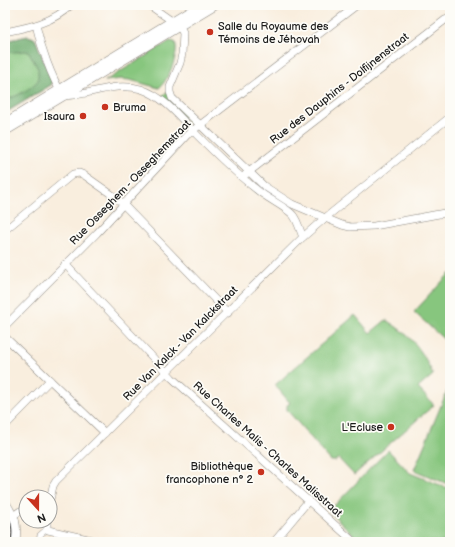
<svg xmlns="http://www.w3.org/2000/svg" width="455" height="547" font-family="'Balsamiq Sans',sans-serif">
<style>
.green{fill:#87c67e;stroke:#52714d}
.forest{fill:#6dab6d;stroke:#446444}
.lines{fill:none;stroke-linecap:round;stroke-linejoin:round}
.pedestrian-casing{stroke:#8a857d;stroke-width:6}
.minor-casing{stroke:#8a857d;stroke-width:8}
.tertiary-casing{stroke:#8a857d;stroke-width:10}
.pedestrian{stroke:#fff;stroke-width:5}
.minor{stroke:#fff;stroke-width:7}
.tertiary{stroke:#fff;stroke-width:9}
.tram{stroke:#1c1c1c;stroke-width:1}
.poi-dot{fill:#c8321e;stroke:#fdfcf7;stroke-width:1.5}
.labels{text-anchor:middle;stroke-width:3.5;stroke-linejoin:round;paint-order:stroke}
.poi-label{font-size:11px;fill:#1c1c1c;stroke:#fdfcf7;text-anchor:end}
.street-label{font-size:11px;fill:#1c1c1c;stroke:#fdfcf7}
</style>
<rect width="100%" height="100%" fill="#fdfcf7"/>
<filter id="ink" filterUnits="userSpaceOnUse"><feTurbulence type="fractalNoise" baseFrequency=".025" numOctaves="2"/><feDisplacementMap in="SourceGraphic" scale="8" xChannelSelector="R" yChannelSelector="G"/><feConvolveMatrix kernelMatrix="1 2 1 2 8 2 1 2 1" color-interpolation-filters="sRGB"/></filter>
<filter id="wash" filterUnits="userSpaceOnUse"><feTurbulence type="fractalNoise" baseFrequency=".012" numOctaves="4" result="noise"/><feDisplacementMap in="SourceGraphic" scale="16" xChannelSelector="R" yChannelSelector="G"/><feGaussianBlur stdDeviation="0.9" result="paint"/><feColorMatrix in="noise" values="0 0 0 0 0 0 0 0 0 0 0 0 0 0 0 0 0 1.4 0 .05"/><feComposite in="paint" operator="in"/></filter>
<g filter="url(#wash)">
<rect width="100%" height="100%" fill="#f9eede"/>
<g class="green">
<path d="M28,36L34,38L36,41L52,83L51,85L5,113V41Z"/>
<path d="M170,41L175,42C180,53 168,81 159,88L130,80L120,79L105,81Z"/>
<path d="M168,92L192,121L189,123L162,96Z"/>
<path d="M450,273V345L414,312Z"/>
<path d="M355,315L370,333L386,320C410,335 422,348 433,375L418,388L434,405L354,475L338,458L336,461H331L287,410V405L290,403L275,385Z"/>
<path d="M450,384V485L414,470Z"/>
<path d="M388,450L410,473L450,489V542H361L329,511Z"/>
</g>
<path class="forest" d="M28,36L34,38L36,41L52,81L51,85L5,113V100C17,96 30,90 38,80V69L29,52L26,51L5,53V41Z"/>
</g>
<g filter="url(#ink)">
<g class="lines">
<g class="pedestrian-casing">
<path id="pedestrian" d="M39,542L40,535L47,529"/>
</g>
<g class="minor-casing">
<g id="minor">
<path d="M149,5L179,26L183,33L182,54L180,63L170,87V92L172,98L264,186L292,204L342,225L350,227L374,226L450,212"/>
<path d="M36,25C41,48 51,76 63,96C91,96 113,81 141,89C165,97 180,118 197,135C216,154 235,173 256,189C266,198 286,207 293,215C298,221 300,231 303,237"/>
<path d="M5,32C30,27 52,23 71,5"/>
<path d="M245,175L445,20L450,18"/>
<path d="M5,230L73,174L79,173L84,175L118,199L228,313"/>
<path d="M65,264L172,378L354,542"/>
<path d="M5,326L97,233L187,135L357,5"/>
<path d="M5,337L105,433"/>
<path d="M5,426L50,380"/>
<path d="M50,500L53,486L56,481L303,237L325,218L450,117"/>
<path d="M13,516L20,511L26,512"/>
<path d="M47,521V529L48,530L101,542"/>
<path d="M5,529L15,520"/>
<path d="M274,542L309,500"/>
</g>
</g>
<g class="tertiary-casing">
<g id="tertiary">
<path d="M5,123L199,5"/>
<path d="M5,131L214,5"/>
<path d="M5,503C15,519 17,523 15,542"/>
</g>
</g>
<use href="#pedestrian" class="pedestrian"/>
<use href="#minor" class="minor"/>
<use href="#tertiary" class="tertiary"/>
<path class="tram" d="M5,511C12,521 13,530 11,542"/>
</g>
</g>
<g class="poi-dot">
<circle cx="210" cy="32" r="4"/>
<circle cx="105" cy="107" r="4"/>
<circle cx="83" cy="116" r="4"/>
<circle cx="391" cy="427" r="4"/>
<circle cx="261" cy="472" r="4"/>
</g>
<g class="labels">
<g class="poi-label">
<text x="218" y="30" text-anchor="start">Salle du Royaume des<tspan x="218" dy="13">Témoins de Jéhovah</tspan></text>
<text x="113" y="111" text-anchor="start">Bruma</text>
<text x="75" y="120">Isaura</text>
<text x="383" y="431">L'Ecluse</text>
<text x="253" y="470">Bibliothèque<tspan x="253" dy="13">francophone n° 2</tspan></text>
</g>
<g class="street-label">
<text transform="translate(339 88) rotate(-38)" y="4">Rue des Dauphins - Dolfijnenstraat</text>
<text transform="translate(130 182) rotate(-46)" y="4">Rue Osseghem - Osseghemstraat</text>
<text transform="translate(180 343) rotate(-45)" y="4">Rue Van Kalck - Van Kalckstraat</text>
<text transform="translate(268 449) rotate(42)" y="4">Rue Charles Malis - Charles Malisstraat</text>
</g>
</g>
<rect width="455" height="547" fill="none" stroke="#fdfcf7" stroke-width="20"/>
<g transform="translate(38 509) rotate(159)"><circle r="19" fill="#fdfcf7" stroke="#a3a29f"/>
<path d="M0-3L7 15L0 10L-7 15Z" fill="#c8321e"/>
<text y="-6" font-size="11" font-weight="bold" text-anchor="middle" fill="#1c1c1c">N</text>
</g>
</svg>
